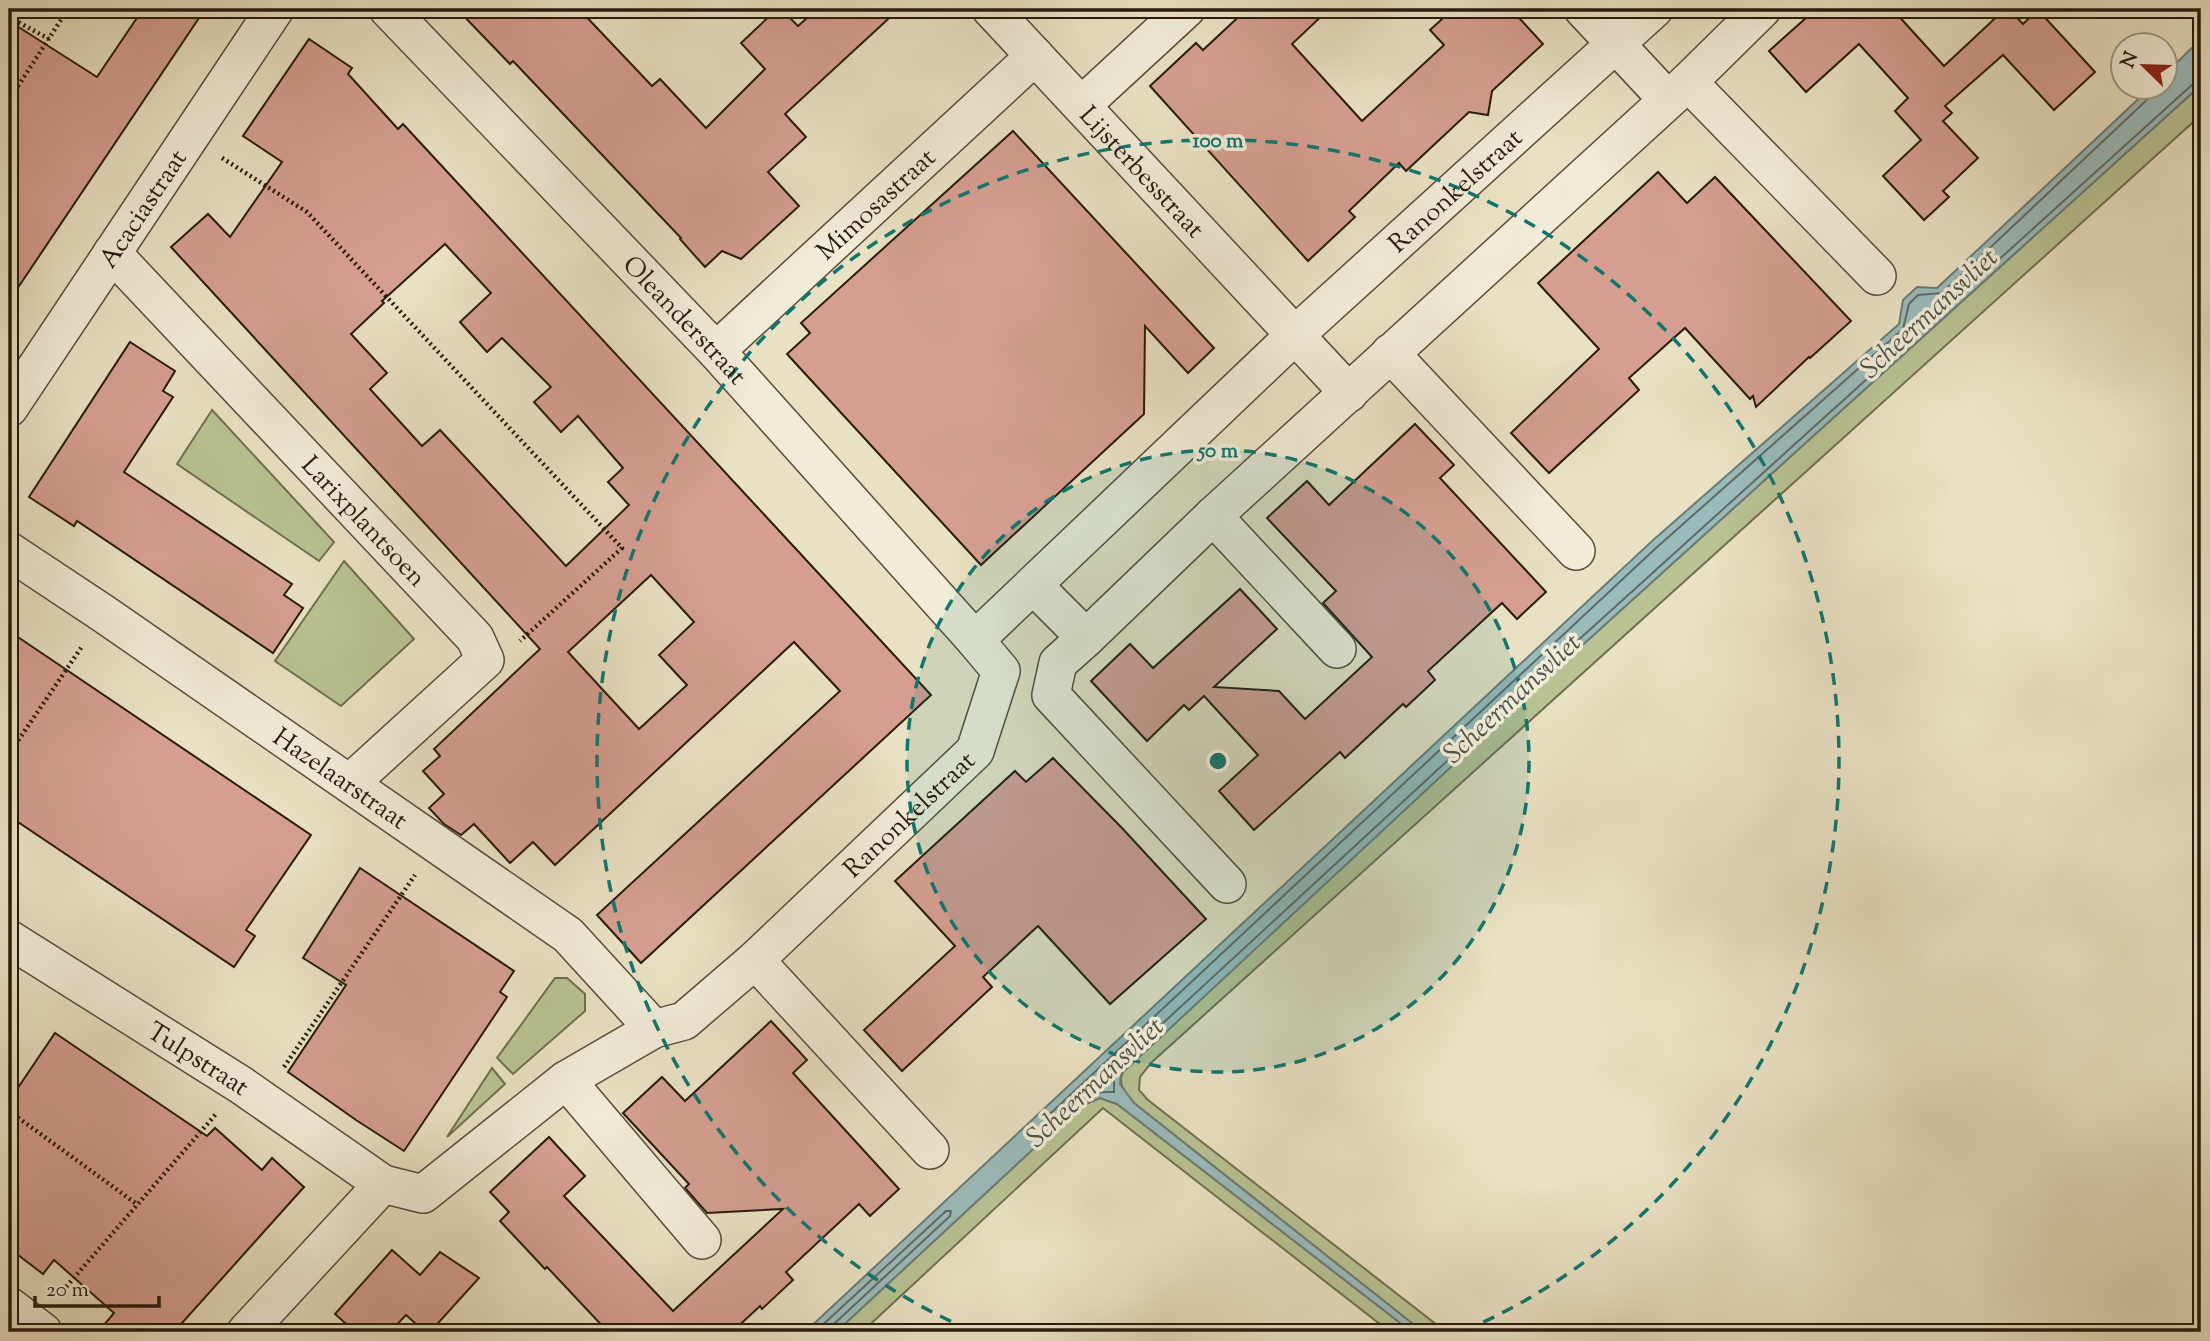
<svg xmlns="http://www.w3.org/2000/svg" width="2210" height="1341" font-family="'Sorts Mill Goudy',serif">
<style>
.green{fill:#b8c293;stroke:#706e50;stroke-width:2}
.water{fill:#9abbbc;stroke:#6c7b76;stroke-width:2}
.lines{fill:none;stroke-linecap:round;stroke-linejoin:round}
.shore{stroke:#606a64;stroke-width:2}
.building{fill:#d59e91;stroke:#271a0c;stroke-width:2;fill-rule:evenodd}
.street-casing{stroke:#584c3a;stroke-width:40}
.path{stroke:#271a0c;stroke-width:4.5;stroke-dasharray:2 3.5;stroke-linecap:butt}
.street{stroke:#f1ecd8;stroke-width:37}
.ring{fill:none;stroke:#0f766e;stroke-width:3.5;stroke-dasharray:12 9}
.labels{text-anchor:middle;stroke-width:7;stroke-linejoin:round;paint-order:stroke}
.street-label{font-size:26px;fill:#271a0c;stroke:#f1ecd8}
.water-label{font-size:28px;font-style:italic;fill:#4f524a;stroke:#f1ecd8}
.centre{fill:#0f766e;stroke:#f1ecd8;stroke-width:3.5}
.ring-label{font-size:21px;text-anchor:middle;font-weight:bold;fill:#0f766e;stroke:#f1ecd8;stroke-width:7;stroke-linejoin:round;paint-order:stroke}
</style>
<rect width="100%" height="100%" fill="#e9e1c3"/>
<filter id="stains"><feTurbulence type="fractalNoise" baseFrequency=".00286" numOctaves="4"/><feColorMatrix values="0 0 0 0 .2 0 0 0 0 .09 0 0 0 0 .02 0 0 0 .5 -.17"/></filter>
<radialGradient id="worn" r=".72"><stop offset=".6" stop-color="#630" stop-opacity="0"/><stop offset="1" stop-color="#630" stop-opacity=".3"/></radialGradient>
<g class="green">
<path d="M2201,85V115L1152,1062L1140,1077L1139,1090L1148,1100L1446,1332H1423L1134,1103C1123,1091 1115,1080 1127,1066L1567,659Z"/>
<path d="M212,410L334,542L319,561L177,464Z"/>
<path d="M344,561L414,639L341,706L275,661Z"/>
<path d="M555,978H567L585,994V1011L513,1074L497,1058Z"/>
<path d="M492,1068L505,1084L447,1137Z"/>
<path d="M1100,1098L1117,1104L1412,1332H1390L1103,1108L862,1332H836L1059,1125L1081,1106Z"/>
</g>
<path class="water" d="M2201,39V85L1567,659L1121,1074L1120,1084L1134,1103L1423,1332H1412L1117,1104L1100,1098L1081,1106L1059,1125L836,1332H805L1651,542L1899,324L1903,300L1917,287L1937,288L2150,88H2164L2165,74Z"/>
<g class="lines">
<g class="shore">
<path d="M2154,88L2151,96L1942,293L1918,295L1909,304L1903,329L1656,548L1051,1113V1118H1056C1078,1099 1083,1091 1114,1092V1072L1123,1060L1563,654L2194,83L2201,81"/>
<path d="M815,1332L946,1211H951L950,1216L834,1324L832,1332"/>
</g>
</g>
<g class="building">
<path d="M143,9H205L9,301V21L97,77Z"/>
<path d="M457,9H579L652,86L660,79L706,128L765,69L741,43L777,9H781L798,26L817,9H899L785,114L806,137L768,172L799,206L741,259L722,251L705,267L680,239L681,238L513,61L510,64Z"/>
<path d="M1247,9H1329L1292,44L1362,121L1444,45L1430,30L1453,9H1511L1543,44L1492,91L1488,115L1469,112L1406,171L1399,163L1349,211L1355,217L1308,261L1150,86L1196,43L1203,50Z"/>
<path d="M1816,9H1898L1895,12L1944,66L2005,9H2009L2023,24L2038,10L2095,72L2054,110L2003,55L1945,106L1952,113L1943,121L1978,158L1943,191L1949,197L1924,220L1883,176L1921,140L1895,111L1908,98L1859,44L1806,92L1769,51Z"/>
<path d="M309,39L352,68L348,74L398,129L403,124L931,695L641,963L597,915L840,691L794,642L555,865L533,842L510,863L474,824L461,835L444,824L429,808L444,794L423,771L440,756L434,749L540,649L171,247L208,214L230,237L282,162L243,136ZM445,244L491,293L460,322L487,352L502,338L551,387L534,402L561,432L578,416L623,468L608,482L629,505L566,566L440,430L422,446L370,389L387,373L351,334L384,303L382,301ZM651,575L694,622L659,655L687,685L639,729L568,652Z"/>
<path d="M1013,131L1214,348L1188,373L1145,326L1144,414L981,565L787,354L810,333L801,323Z"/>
<path d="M1658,172L1687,203L1715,177L1851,321L1810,358L1809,357L1756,407L1753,396L1750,399L1685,328L1629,378L1639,390L1549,473L1511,433L1599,349L1538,283Z"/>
<path d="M130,342L175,371L163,391L173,397L124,472L292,584L284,595L303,608L273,653L77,521L74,526L29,497Z"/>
<path d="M1415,424L1454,465L1440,478L1546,592L1517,619L1502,603L1428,671L1435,680L1420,694L1406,707L1403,704L1345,758L1340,752L1254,830L1219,791L1258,755L1204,696L1189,710L1184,705L1147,741L1091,681L1130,644L1153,668L1240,589L1277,629L1214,687L1279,691L1305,719L1372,657L1323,603L1336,591L1267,518L1307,481L1329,505Z"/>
<path d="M9,631L311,835L246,930L255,936L234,967L9,816Z"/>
<path d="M1053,758L1122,828L1206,919L1110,1004L1038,926L983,977L992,987L902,1071L864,1030L955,946L895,881L1015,771L1026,782Z"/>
<path d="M360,868L514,971L500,992L507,997L404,1151L356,1120L288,1072L346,985L303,958Z"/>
<path d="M771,1021L807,1060L793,1073L899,1189L870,1216L859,1204L786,1272L793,1280L762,1309L760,1306L732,1332H608L547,1267L545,1269L500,1221L509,1212L490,1192L549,1137L585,1176L564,1196L673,1311L783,1209L707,1213L685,1188L689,1184L623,1113L662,1077L685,1101Z"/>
<path d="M55,1033L207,1136L215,1128L262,1170L272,1158L304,1187L174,1332H98L114,1313L54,1260L43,1274L9,1248V1101Z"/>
<path d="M392,1250L420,1275L440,1252L479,1278L430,1332H425L406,1315L390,1332H355L335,1314Z"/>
</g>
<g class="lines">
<g class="street-casing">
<g id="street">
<path id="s1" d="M388,9L716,351L975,640"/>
<path id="s2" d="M991,9L1349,393"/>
<path d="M1583,9L1667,99"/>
<path d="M1688,82L1877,276"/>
<path d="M1082,105L1186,9"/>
<path id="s3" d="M112,253L475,638L485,660L350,783"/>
<path id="s4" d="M716,351L1035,56"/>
<path d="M1390,353L1576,551"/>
<path id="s5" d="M9,408L275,9"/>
<path d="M1213,516L1337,649"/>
<path id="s6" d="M9,551L104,614L568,935L654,1029"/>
<path d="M1034,586L1086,638L1213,516L1688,82L1762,9"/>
<path d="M1086,638L1058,663L1051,695L1227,884"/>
<path id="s7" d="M9,939L241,1085L383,1184"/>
<path d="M755,960L930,1150"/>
<path d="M566,1080L702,1240"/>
<path d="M9,1306L43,1332"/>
<path id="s8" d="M246,1332L383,1184L423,1194L566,1080L654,1029L684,1021L755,960L975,751L1001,671L975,640L1294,336L1654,9"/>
</g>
</g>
<g class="path">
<path d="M9,17L49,39"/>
<path d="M9,100L68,9"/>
<path d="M222,158L307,212L622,548L520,641"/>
<path d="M9,754L83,645"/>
<path d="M284,1067L415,875"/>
<path d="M9,1111L138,1205"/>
<path d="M59,1295L216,1114"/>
</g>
<use href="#street" class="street"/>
</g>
<circle cx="1218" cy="761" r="311" fill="#0f766e" fill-opacity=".12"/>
<g class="ring">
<circle cx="1218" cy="761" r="311"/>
<path d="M970 1330A621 621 0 1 1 1466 1330"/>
</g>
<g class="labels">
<g class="street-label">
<text dy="9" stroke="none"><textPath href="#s2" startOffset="222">Lijsterbesstraat</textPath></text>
<text dy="9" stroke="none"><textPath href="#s8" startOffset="1738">Ranonkelstraat</textPath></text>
<text dy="9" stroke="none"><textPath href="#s4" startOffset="217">Mimosastraat</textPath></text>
<text dy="9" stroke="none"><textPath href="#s5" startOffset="240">Acaciastraat</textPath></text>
<text dy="9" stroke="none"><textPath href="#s1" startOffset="430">Oleanderstraat</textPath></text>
<text dy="9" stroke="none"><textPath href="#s3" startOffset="368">Larixplantsoen</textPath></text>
<text dy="9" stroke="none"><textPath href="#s6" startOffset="402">Hazelaarstraat</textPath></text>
<text dy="9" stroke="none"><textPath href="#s8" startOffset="864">Ranonkelstraat</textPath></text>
<text dy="9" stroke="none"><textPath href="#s7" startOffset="224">Tulpstraat</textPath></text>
</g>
<g class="water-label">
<text transform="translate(1928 312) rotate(-43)" y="10">Scheermansvliet</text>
<text transform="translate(1511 697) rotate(-43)" y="10">Scheermansvliet</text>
<text transform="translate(1094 1081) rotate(-43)" y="10">Scheermansvliet</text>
</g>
</g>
<circle cx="1218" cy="761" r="10" class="centre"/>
<g class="ring-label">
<text x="1218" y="147">100 m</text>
<text x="1218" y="457">50 m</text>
</g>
<rect width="2210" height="1341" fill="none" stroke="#e9e1c3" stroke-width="35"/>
<rect x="10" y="10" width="2189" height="1320" fill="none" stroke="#271a0c" stroke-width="3.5"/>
<rect x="18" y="18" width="2175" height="1306" fill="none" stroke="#271a0c" stroke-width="2"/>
<g transform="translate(2144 66) rotate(293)"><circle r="33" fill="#f1ecd8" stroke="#a09886" stroke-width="2"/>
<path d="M0-5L12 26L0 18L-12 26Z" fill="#8f2418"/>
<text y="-10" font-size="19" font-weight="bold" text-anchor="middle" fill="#271a0c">N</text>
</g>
<path d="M35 1296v10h124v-10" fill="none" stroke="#271a0c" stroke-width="3.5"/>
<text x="46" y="1296" font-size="21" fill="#271a0c" stroke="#f1ecd8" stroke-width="5" paint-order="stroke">20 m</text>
<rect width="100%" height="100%" filter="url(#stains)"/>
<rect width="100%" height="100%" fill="url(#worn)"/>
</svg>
